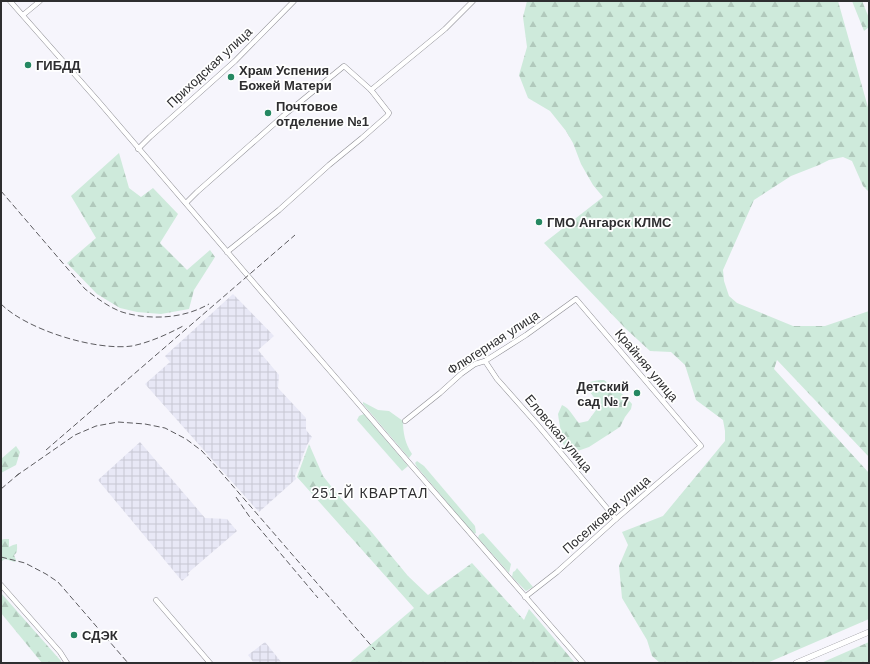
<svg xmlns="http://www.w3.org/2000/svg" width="870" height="664" font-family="Arial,sans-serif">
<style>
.industrial{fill:url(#industrial-grid)}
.grass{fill:#ceeadb}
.forest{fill:url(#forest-firs)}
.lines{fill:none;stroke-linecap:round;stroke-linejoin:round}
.minor-casing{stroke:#8c8c92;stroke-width:5.5}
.major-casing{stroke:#8c8c92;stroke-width:6}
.minor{stroke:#fff;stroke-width:4.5}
.major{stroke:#fff;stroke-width:5.5}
.rail{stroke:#5c5b5f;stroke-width:1;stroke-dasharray:6 3;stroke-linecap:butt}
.poi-dot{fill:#258862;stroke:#fff;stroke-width:1.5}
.labels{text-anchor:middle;stroke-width:3.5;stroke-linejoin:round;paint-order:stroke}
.poi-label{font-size:13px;font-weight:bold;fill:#2e2e30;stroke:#fff;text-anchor:start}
.street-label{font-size:13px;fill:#2e2e30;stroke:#fff}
.neighbourhood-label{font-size:14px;letter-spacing:1px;fill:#2e2e30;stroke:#fff}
</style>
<defs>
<pattern id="industrial-grid" width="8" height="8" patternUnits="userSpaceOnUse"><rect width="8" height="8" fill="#e8e8f6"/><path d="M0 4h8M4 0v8" fill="none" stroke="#c7c7d3"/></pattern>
<pattern id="forest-firs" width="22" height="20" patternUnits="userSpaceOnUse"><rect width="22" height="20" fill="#ceeadb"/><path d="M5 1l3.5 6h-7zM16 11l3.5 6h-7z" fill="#b1c9bc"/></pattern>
</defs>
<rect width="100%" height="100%" fill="#f6f5fc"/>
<g class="industrial">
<path d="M233,294L274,336L258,350L279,375L278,388L306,418V430L312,437L307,445L295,476L296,479L259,512L145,384L170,362L165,356Z"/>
<path d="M140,442L205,518L227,519L237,531L188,573L189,575L182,581L98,480Z"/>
<path d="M265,642L282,663H254L248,655Z"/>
</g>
<g class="grass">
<path d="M363,402L378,410L389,411L403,421C403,433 405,443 412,454L409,458L363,404Z"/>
<path d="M364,414L408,466L402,471L357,420L359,416Z"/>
<path d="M417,461L424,466L475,526L476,533L474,534L417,467L415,463Z"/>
<path d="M483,533L511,564L509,573L478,538L479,535Z"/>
<path d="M517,568L533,587L526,591L512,577L513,572L515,571Z"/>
</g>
<g class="forest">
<path d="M527,1H838L869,111V192L863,186L852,161L843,157L829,160L819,165L791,176L754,200L723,270L724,281L729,296L737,303L793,326H825L869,311V457L777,360L774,369L869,473V619L767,663H660L652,656L647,640L622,598L619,566L628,545L622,532L663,516L725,441V431L723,420L696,400L685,365L671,352L650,351L625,328L544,243L603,197L593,185L581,164L573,143L566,131L550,111L528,98L519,75L527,47L523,17Z"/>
<path d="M852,1H862L869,18V27L864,31Z"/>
<path d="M119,153L129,188L141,197L153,188L178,214L160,243L187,270L210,250L215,257L194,290L189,309L161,314L137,312L120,308L97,294L67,263L96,238L71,196Z"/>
<path d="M599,380H604L626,397L632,404L631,409L625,417L620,427L589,447L572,453L566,450L563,443L559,421L558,414L562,405C570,408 573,417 579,423L588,421L599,406L597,401L589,391L590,382Z"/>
<path d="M309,444L323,476L338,495L369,529L408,576L428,595L472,563L524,620L529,609L575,663H349L414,608L297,477Z"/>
<path d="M16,446L20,452L16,465L1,473V459Z"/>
<path d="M4,539H9V547L13,545L17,544C17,548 18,553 14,555L16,560L15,562L5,559L2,561L1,566V540Z"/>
<path d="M1,593L61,661V663H42L1,613Z"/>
<path d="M869,642V663H821Z"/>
</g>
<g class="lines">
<g class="minor-casing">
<g id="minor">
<path d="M10,1L99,102L248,276L344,387L411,465L583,663"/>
<path d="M23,15L40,1"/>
<path d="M371,90L445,29L473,1"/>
<path d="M138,149L150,137L235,61L294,1"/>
<path d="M186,203L197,192L283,116L344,66L371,90L389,113L387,116L362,138L329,165L279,210L227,252"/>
<path d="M485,361L497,379L536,423L616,519"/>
<path d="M405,421L440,393L461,374L475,364L485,361L526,335L576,299L701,446L616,519L557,572L525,597"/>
<path d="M1,585L60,652L67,663"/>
<path d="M156,600L210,663"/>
</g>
</g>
<g class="major-casing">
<path id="major" d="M796,663L869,632"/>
</g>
<use href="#minor" class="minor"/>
<use href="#major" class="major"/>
<g class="rail">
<path d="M1,191L85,289C97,298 108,307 122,312C128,314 134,315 140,316C164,319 188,316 209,304"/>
<path d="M1,304C27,330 96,351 132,346C151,342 168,334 185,325"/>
<path d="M46,450L295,235"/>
<path d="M16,476L75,435L96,426L118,422L145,424L165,428L186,439L202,451L219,470L375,650"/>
<path d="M1,489L21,472"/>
<path d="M236,497L249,516L318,598"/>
<path d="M1,557L25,563L46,574L58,582L128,663"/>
</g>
</g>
<g class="poi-dot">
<circle cx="28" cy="65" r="4"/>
<circle cx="231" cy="77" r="4"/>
<circle cx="268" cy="113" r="4"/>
<circle cx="539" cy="222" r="4"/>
<circle cx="637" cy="393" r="4"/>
<circle cx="74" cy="635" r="4"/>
</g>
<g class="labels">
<g class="poi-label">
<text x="36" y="70">ГИБДД</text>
<text x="239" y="75">Храм Успения<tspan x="239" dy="15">Божей Матери</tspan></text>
<text x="276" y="111">Почтовое<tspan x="276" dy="15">отделение №1</tspan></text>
<text x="547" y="227">ГМО Ангарск КЛМС</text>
<text x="629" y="391" text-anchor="end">Детский<tspan x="629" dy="15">сад № 7</tspan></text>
<text x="82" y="640">СДЭК</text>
</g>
<g class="street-label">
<text transform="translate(209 67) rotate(-43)" y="5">Приходская улица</text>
<text transform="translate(493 342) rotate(-33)" y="5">Флюгерная улица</text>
<text transform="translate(647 365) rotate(50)" y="5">Крайняя улица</text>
<text transform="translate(559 433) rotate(50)" y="5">Еловская улица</text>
<text transform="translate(606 514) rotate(-41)" y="5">Поселковая улица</text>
</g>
<g class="neighbourhood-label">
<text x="370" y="498">251-Й КВАРТАЛ</text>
</g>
</g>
<rect width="870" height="664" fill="none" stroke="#2e2e30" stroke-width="4"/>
</svg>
